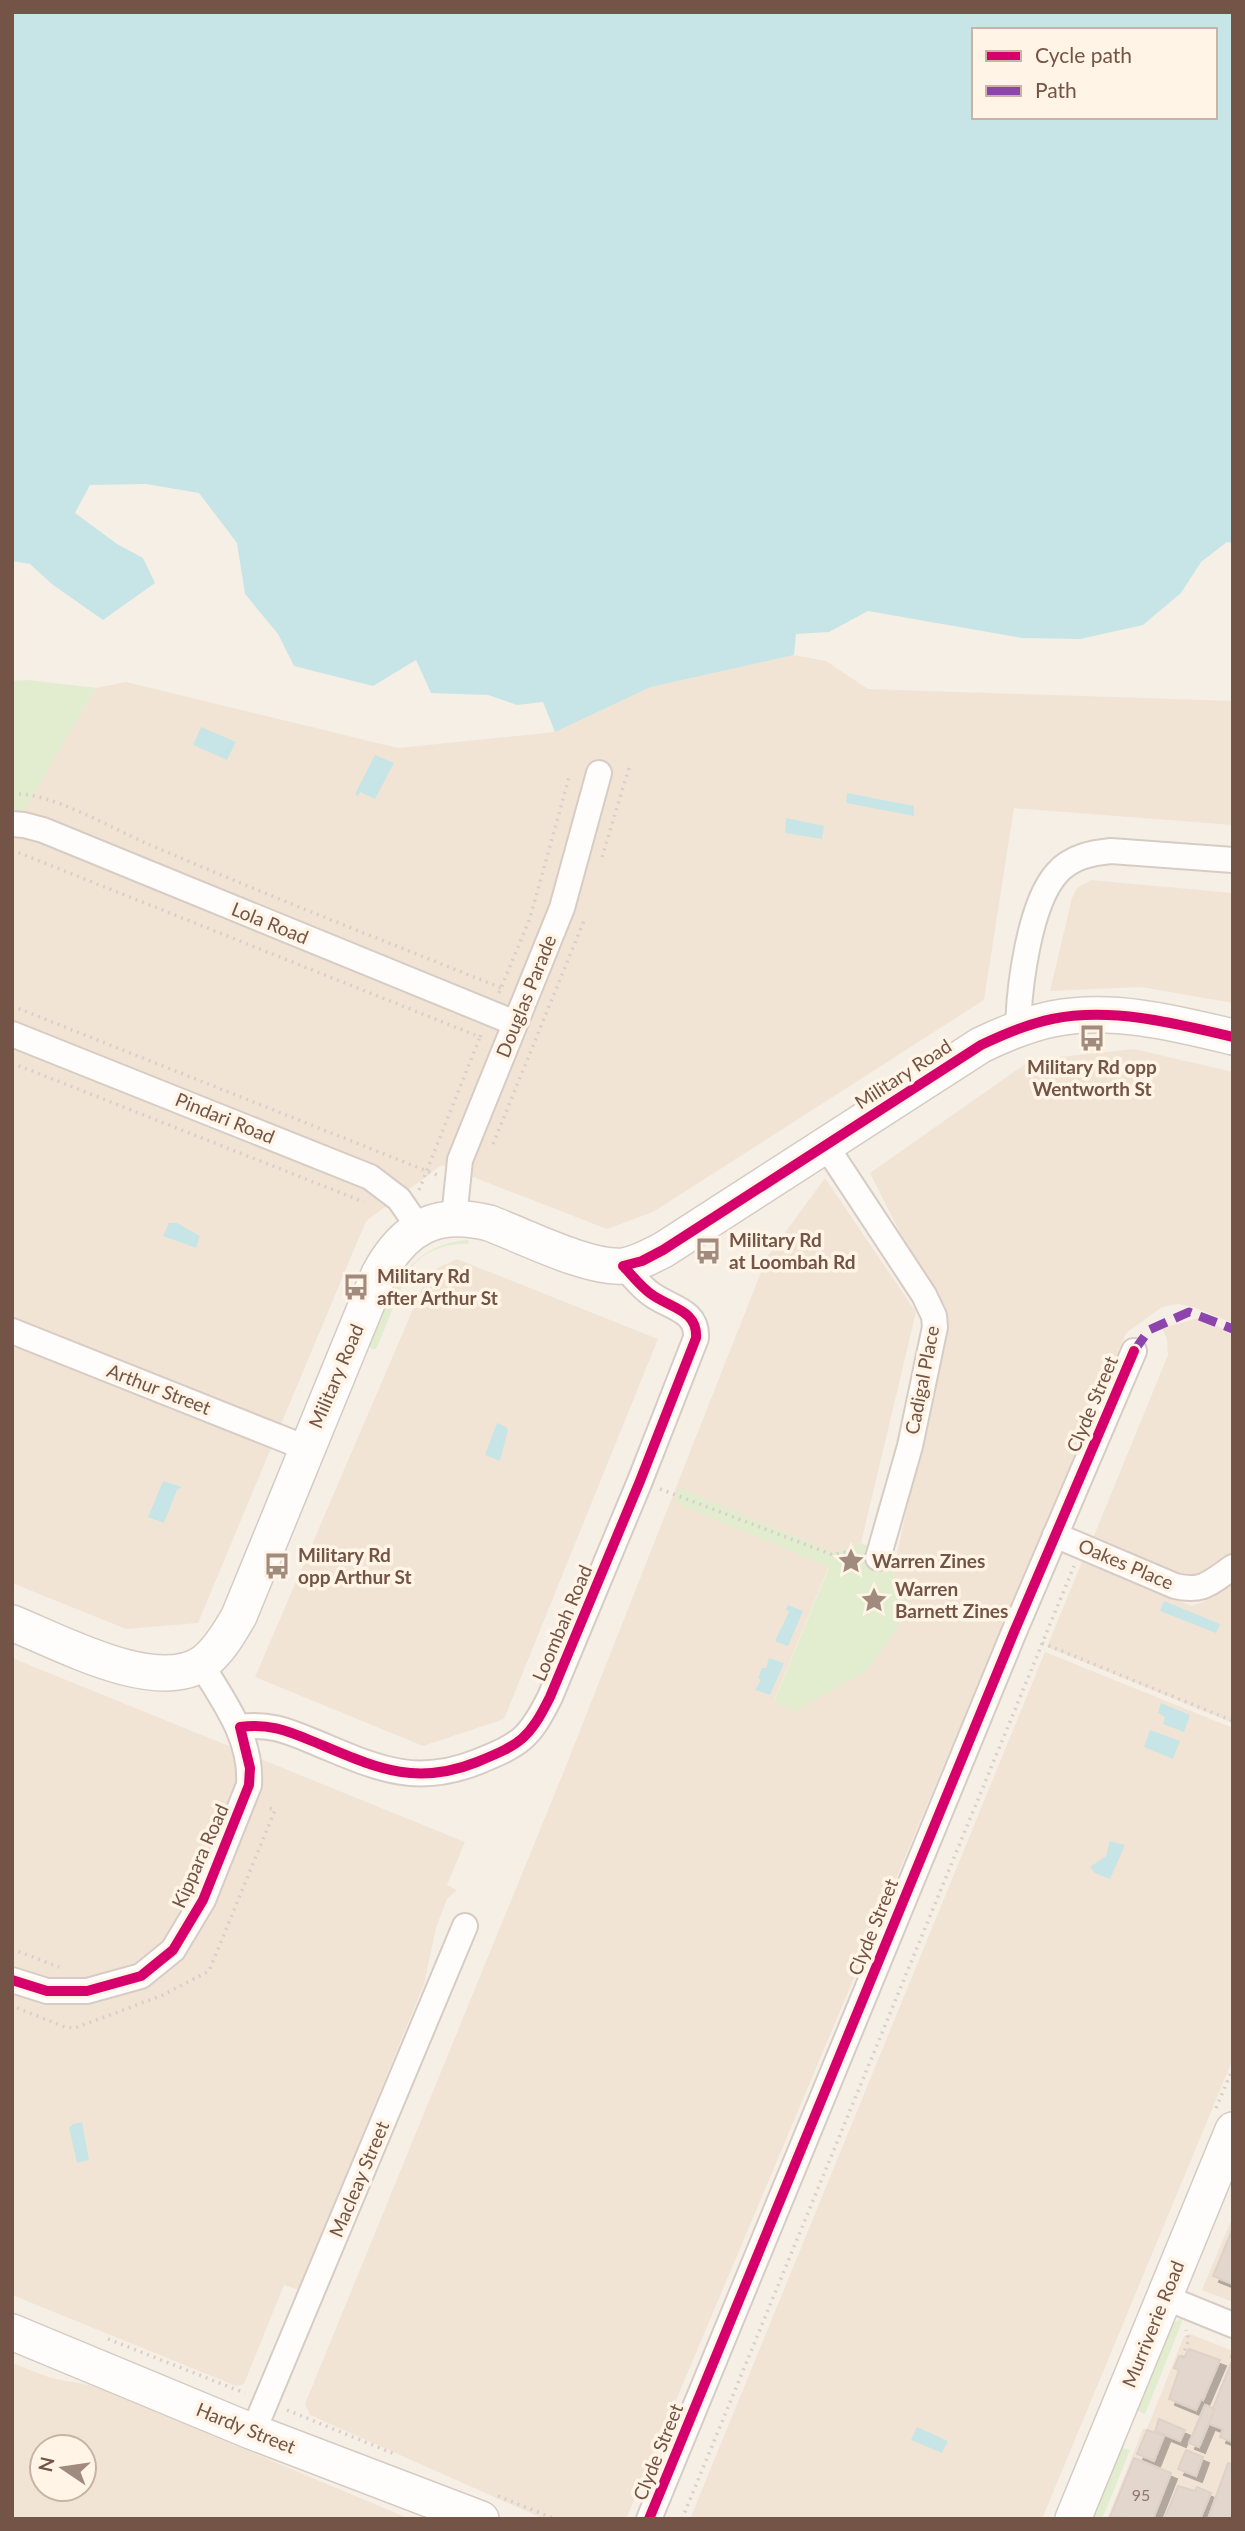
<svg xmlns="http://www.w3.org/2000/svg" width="1245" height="2531" font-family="Lato,sans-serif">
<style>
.residential{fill:#f2e4d5;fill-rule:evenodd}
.green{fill:#e2eccf}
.water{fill:#c7e5e6;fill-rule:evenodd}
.building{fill:#e2d6cd;stroke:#ded1c8;stroke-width:2;filter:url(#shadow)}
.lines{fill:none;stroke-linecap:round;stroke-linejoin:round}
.street-casing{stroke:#d7ccc4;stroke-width:28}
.secondary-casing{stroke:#d6cbc3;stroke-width:38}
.path{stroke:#d9cfca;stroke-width:3.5;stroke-dasharray:2 5;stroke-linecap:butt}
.street{stroke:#fefdfb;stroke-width:24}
.secondary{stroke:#fefdfb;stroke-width:35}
.quiet{stroke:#8e44ad;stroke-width:9;stroke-dasharray:18 9;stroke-linecap:butt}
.cycleway-casing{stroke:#fff4e5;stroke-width:15}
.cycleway{stroke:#d6006c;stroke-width:10}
.labels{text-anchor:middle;stroke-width:7;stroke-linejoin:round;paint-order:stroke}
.number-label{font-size:16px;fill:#90766a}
.street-label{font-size:19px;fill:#735446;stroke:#fff4e5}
.poi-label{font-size:19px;font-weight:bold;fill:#735446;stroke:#fff4e5;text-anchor:start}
</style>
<defs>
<filter id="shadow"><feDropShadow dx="6" dy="6" stdDeviation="0" flood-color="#0004"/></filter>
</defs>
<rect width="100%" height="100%" fill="#f6efe6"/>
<g class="residential">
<path d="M794,655L826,661L868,689L1233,701V825L1014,808L984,1000L653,1212L607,1229L442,1165L366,1221L198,1623L126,1629L12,1583V830L96,688L126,682L398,748L555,732L651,687Z"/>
<path d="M1091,880L1233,893V1003L1141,987L1050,991L1072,898L1077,888Z"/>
<path d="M1134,1049L1233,1072V1323L1193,1307L1178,1304L1162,1307L1126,1333L626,2519H544L310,2415L305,2404L562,1776L767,1257L825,1178L916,1312L861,1543L834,1553L774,1701L795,1711L915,1585L892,1576L947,1326L870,1173L1031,1060Z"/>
<path d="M457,1259L658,1339L504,1719L423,1746L255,1677L429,1272Z"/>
<path d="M1199,1318L1233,1333V1554L1189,1583L1091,1543L1168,1355L1167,1340L1162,1328Z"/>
<path d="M1082,1562L1192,1606L1214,1597L1233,1583V1723L1047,1647Z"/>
<path d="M1045,1652L1233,1728V2059L1042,2519H690Z"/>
<path d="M12,1658L465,1842L447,1885L457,1890L447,1899L436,1928L424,1984L299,2290L284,2285L244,2384L236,2386L12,2295Z"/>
<path d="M1233,2216V2302L1202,2290Z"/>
<path d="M1190,2334L1233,2351V2519H1107L1143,2429H1147L1184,2336Z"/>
<path d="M12,2363L51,2378L94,2386L410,2519H12ZM42,2447H84V2489H42Z"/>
</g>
<g class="green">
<path d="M28,680L96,688L23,812L12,811V681Z"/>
<path d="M468,1240L469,1244C450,1242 420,1252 411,1269C397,1293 388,1323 376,1349H372L369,1345C388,1296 407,1244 468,1240Z"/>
<path d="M679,1488L834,1553L861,1543L868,1546L866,1557L894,1570L893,1576L916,1585L895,1632L866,1671L795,1711L774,1702L829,1567L674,1502Z"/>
<path d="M1181,2319L1182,2322L1145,2414L1134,2409L1171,2324Z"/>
<path d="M1118,2447L1130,2450L1102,2519H1089Z"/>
</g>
<g class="water">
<path d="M12,12H1233V543L1227,542L1201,562L1181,593L1143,625L1080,639L1022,638L868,611L829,632L796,634L794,655L651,687L555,732L543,702L517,705L488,695L431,693L416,660L373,686L294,666L278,634L245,594L237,543L199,493L146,484L90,485L75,513L117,544L143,558L155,583L103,620L53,585L30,564L12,561ZM974,30H1215V117H974Z"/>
<path d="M201,727L236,742L227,760L193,745Z"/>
<path d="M375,755L394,763L375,799L360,792L358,796L355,794Z"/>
<path d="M847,793L914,806V816L846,803Z"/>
<path d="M786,818L824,826L822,839L785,833Z"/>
<path d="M169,1223H177L200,1236L196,1248L163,1236Z"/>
<path d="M497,1423L506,1427L508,1430L500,1461L485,1455Z"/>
<path d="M163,1481L182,1487L177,1490L164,1523L148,1517Z"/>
<path d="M1164,1601L1220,1624L1216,1633L1160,1611Z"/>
<path d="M788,1605L803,1611L788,1646L776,1642V1639L789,1612L786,1609Z"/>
<path d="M769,1658L784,1663L770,1695L755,1690L761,1680L758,1678L762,1668H766Z"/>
<path d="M1161,1703L1190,1715L1184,1732L1163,1724L1165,1717L1158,1713Z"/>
<path d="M1150,1730L1180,1741L1173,1759L1144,1747Z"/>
<path d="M1110,1841L1125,1845L1110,1879L1095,1873L1090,1867L1106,1856Z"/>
<path d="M82,2122L89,2160L77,2163L69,2128L73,2124Z"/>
<path d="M917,2427L948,2441L942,2453L911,2440Z"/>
</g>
<g class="building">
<path d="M1233,2228V2284L1213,2276Z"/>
<path d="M1189,2349L1220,2360L1203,2400L1201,2399L1196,2410L1169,2399L1179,2370L1174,2368L1179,2356L1184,2358Z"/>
<path d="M1232,2361H1233V2442L1220,2437L1223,2429L1207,2423Z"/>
<path d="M1205,2405L1215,2409L1199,2447L1189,2443Z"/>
<path d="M1159,2419L1185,2430L1180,2441L1155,2431Z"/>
<path d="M1147,2430L1164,2436L1154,2461L1137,2454Z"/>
<path d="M1186,2450L1203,2457L1196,2476L1178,2469Z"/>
<path d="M1134,2458L1171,2473L1153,2519L1110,2517Z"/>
<path d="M1228,2463L1233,2465V2511L1230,2519H1208Z"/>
<path d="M1178,2486L1195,2491L1197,2487L1211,2493L1200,2519H1164Z"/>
</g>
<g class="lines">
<g class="street-casing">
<g id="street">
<path d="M12,824L24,825L43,830L515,1023"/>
<path d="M1018,1029C1019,988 1029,904 1057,873C1071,857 1091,853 1111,851L1233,860"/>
<path d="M12,1034L370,1177L399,1199L419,1228"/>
<path d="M826,1146L924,1295L934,1316L935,1327L910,1446L878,1558"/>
<path d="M454,1218L460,1160L562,908L599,773"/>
<path d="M12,1331L306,1448"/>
<path d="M1055,1535L1175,1586C1203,1593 1211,1582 1233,1567"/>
<path d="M240,1727C267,1723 286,1730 312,1741C371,1765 412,1788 477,1762C521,1744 529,1739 550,1697L640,1481L696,1338C698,1310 670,1308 651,1294C640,1286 632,1275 623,1266"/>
<path d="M12,1980L47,1991H87L141,1976L173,1950L203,1900L249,1785C252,1738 224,1702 201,1664"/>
<path d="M1164,2297L1233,2325"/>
<path d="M253,2432L465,1926"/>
<path d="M649,2519L1014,1632L1134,1351"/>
</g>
</g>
<g class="secondary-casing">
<g id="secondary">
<path d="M12,1623C60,1642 155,1695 203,1663C218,1652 230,1632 239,1616L379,1274C404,1227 437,1210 489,1223C524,1236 588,1269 623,1266C637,1264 651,1256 663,1250L981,1045C1004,1034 1027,1024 1052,1019C1111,1007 1175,1023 1233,1037"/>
<path d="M12,2332L253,2432L481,2519"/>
<path d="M1073,2519L1233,2130"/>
</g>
</g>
<g class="path">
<path d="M12,794C49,791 111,828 146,843C263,894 383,940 501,988"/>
<path d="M12,850L480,1037L482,1032"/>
<path d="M602,857L629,768"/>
<path d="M499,993L530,918L570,774"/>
<path d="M12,1006L437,1175"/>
<path d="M12,1063L364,1202"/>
<path d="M493,1144L585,918"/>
<path d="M419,1190L480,1037"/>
<path d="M660,1489L833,1555L857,1549"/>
<path d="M1042,1643L1233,1721"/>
<path d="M12,1949L59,1967"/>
<path d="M17,2008L65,2027L75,2028L163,1995L209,1971L275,1810L265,1807"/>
<path d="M1216,2108L1233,2068"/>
<path d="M108,2339L245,2393"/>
<path d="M1230,2356L1233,2357"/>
<path d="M1182,2357L1189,2340L1186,2330"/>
<path d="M287,2410L397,2455"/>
<path d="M498,2496L555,2519"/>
<path d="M682,2519L1074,1566"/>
</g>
<use href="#street" class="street"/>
<use href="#secondary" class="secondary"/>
<path class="quiet" d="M1134,1351L1149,1330L1189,1312L1233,1329"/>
<g class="cycleway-casing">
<g id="cycleway">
<path d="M12,1980L47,1991H87L141,1976L173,1950L203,1900L249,1785L250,1768L240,1727C267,1723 286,1730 312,1741C371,1765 412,1788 477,1762C521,1744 529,1739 550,1697L640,1481L696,1338C698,1310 670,1308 651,1294C640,1286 632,1275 623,1266L642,1261L663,1250L981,1045C1004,1034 1027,1024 1052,1019C1111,1007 1175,1023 1233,1037"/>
<path d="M649,2519L1014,1632L1134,1351"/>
</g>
</g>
<use href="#cycleway" class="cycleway"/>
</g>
<defs>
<g id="bus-bare" transform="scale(2.1)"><path d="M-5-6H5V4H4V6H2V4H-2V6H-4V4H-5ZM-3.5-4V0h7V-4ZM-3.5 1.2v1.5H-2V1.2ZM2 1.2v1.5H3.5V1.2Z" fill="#a18a7e" stroke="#fff4e5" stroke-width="2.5" paint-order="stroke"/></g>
<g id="sight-bare" transform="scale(2.1)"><path d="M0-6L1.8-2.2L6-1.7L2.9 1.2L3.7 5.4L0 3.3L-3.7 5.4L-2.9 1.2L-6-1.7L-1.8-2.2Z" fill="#a18a7e" stroke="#fff4e5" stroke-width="2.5" paint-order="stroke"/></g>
</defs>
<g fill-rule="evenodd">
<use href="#bus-bare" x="1092" y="1038"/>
<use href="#bus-bare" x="708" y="1251"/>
<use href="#bus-bare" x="356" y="1287"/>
<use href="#sight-bare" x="851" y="1561"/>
<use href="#bus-bare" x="277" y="1566"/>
<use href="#sight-bare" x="874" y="1600"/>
</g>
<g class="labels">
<g class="number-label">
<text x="1141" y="2501">95</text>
</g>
<g class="street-label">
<text transform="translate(270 923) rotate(22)" y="7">Lola Road</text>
<text transform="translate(526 996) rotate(-68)" y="7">Douglas Parade</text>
<text transform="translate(903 1074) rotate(-33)" y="7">Military Road</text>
<text transform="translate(225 1118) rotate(22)" y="7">Pindari Road</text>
<text transform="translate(336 1376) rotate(-67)" y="7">Military Road</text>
<text transform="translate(922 1380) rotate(-79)" y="7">Cadigal Place</text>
<text transform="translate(159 1389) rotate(21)" y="7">Arthur Street</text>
<text transform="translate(1092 1404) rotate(-67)" y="7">Clyde Street</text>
<text transform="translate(1126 1564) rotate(23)" y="7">Oakes Place</text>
<text transform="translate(562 1623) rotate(-67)" y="7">Loombah Road</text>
<text transform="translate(200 1856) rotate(-66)" y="7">Kippara Road</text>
<text transform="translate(873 1927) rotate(-68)" y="7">Clyde Street</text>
<text transform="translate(359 2179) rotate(-67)" y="7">Macleay Street</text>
<text transform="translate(1153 2324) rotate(-68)" y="7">Murriverie Road</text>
<text transform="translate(246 2428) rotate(22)" y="7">Hardy Street</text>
<text transform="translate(658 2452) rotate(-68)" y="7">Clyde Street</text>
</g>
<g class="poi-label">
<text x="1092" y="1074" text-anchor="middle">Military Rd opp<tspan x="1092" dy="22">Wentworth St</tspan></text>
<text x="729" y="1247">Military Rd<tspan x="729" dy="22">at Loombah Rd</tspan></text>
<text x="377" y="1283">Military Rd<tspan x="377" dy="22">after Arthur St</tspan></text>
<text x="298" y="1562">Military Rd<tspan x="298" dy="22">opp Arthur St</tspan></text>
<text x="872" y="1568">Warren Zines</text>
<text x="895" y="1596">Warren<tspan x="895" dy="22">Barnett Zines</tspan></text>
</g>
</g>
<rect width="1245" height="2531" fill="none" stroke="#735446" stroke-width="28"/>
<rect x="972" y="28" width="245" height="91" fill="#fff4e5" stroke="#c7b4a5" stroke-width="2"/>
<rect x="986" y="51" width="35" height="10" fill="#d6006c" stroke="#c7b4a5" stroke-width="2"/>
<text x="1035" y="63" font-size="21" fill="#735446">Cycle path</text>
<rect x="986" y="86" width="35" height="10" fill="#8e44ad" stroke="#c7b4a5" stroke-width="2"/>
<text x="1035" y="98" font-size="21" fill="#735446">Path</text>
<g transform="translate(63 2468) rotate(283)"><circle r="33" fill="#fff4e5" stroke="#c7b4a5" stroke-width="2"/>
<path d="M0-5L12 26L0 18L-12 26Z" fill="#a18a7e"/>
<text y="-10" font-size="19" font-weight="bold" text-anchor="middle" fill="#735446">N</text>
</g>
</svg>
